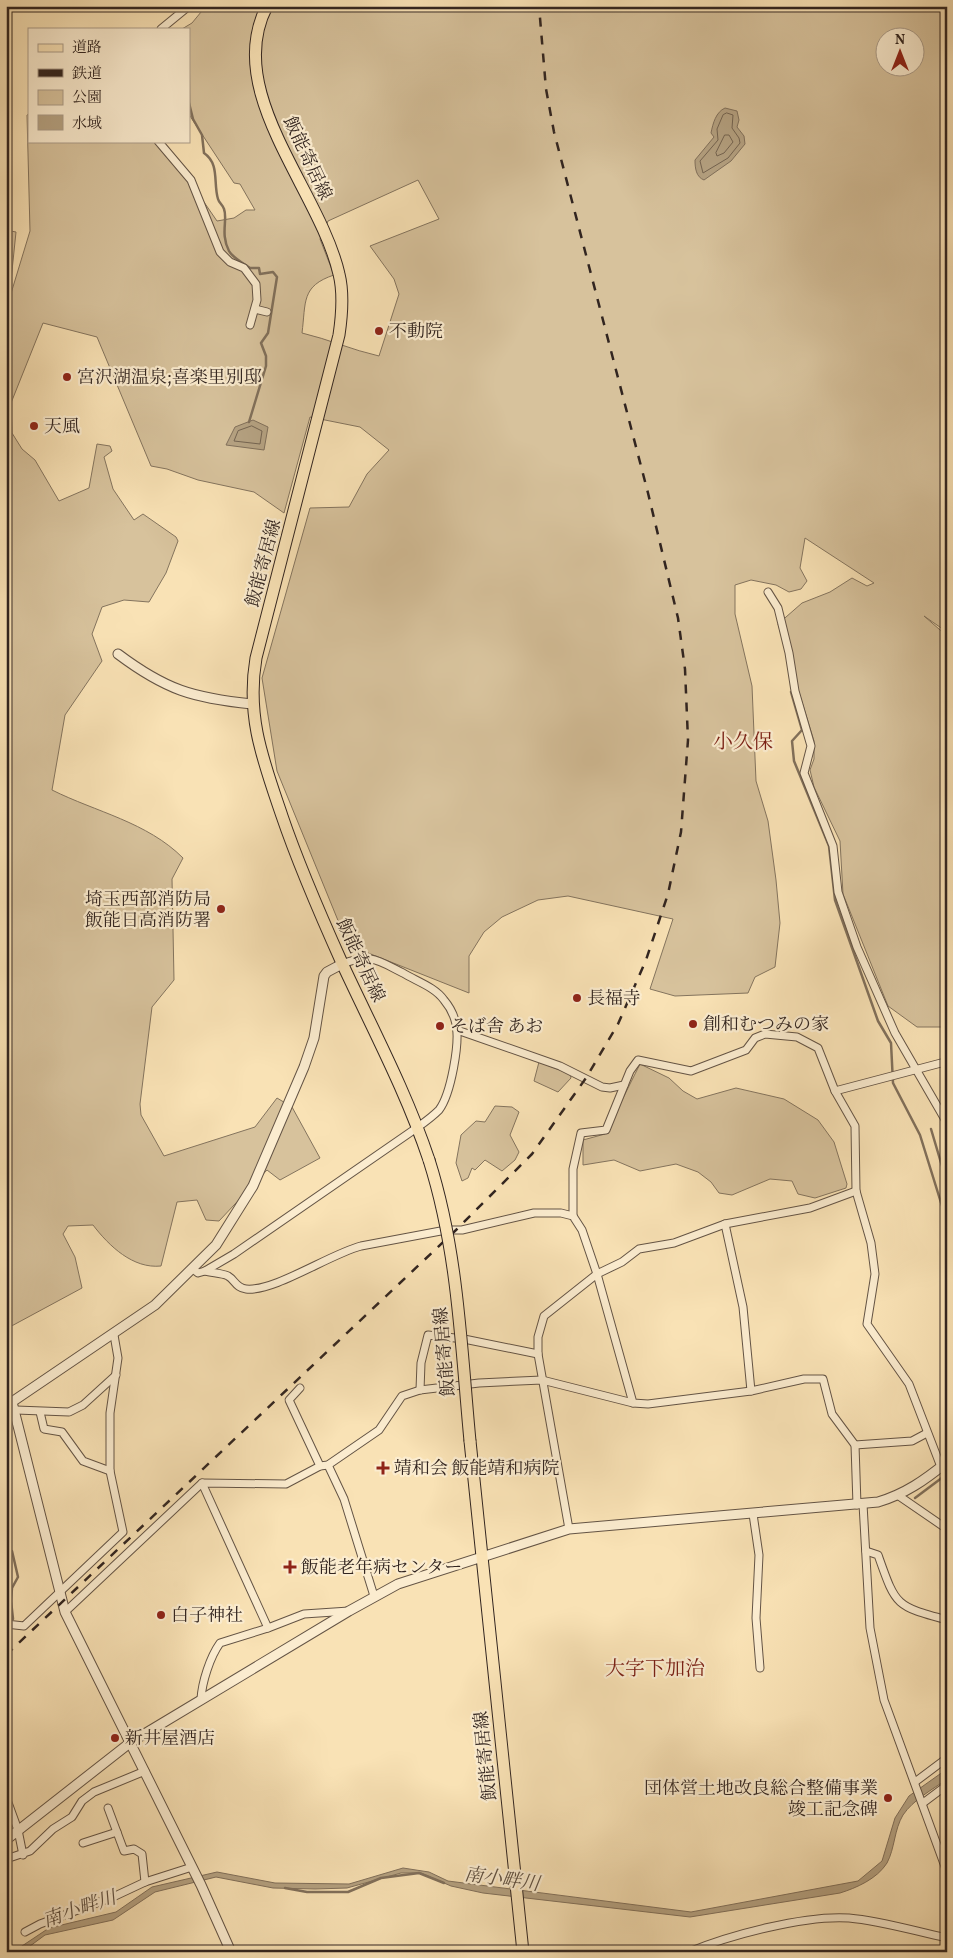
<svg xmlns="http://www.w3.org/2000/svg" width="953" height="1958" font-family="Vollkorn,'Noto Serif JP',serif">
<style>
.green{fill:#d7c29c;stroke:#84745e;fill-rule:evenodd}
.water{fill:#b5a282;stroke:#81705b}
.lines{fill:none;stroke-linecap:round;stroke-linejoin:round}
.shore{stroke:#746451;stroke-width:1}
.stream{stroke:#81705b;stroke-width:2.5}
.minor-casing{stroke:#645445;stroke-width:9}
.tertiary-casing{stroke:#645445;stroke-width:11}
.primary-casing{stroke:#322520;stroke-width:13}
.minor{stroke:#fbeccf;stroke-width:7}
.tertiary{stroke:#fbeccf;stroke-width:9}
.primary{stroke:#f9e2b5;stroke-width:11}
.rail{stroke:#322520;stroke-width:2.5;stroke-dasharray:9 9;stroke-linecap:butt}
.primary-bridge-casing{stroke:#322520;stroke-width:13;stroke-linecap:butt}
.primary-bridge{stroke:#f9e2b5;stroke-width:11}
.poi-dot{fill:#8f2418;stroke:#fbeccf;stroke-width:2}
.labels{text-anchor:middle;stroke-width:4.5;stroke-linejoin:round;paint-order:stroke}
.street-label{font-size:18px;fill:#322520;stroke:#fbeccf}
.poi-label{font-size:18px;fill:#322520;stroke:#fbeccf;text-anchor:start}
.water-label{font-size:19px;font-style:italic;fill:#605142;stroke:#fbeccf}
.quarter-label{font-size:20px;fill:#7a1f14;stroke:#fbeccf}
</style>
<rect width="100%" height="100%" fill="#f9e2b5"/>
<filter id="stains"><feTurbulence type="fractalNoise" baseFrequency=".004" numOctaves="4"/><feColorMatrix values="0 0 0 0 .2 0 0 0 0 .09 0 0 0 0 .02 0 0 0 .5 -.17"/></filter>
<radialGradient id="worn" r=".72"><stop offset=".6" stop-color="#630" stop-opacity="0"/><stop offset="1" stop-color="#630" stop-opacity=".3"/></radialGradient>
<g class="green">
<path d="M206,6H947V632L924,616L947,636V1027H917L888,1006L843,894L840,841L814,787L810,770L814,759V741L778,624L802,603L830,592L852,578L867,586L874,583L805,538L800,568L807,581L801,589L789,592L776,585L751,580L735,585V614L752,686L756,781L768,821L776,880L780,923L775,967L755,977L748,993L675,996L650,989L673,919L568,896L538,900L502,917L484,932L469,956V993L348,945L277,771L262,678L310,508L349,507L367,474L389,450L360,427L310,417L284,513L254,492L198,480L167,469L151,466L97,337L43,323L11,403L12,433L22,449L35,460L59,501L89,488L97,444L110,446L112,451L104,457L113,489L134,520L143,514L176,537L178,541L166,573L149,602L124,600L102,607L92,634L102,661L65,715L52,790C96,812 147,822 183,858L172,879L174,980L152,1007L140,1104L141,1115L164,1156L255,1127L277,1098L292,1107L320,1158L280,1180L267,1170L219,1221L206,1220L197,1200L177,1202L161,1266C133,1269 109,1246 93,1225L68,1226L63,1234L75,1257L82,1288L6,1329V230L16,232L9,300L30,231L27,115L29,114V141H162L217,221L234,218L246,210H255L240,184L234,183L190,116L189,29H182L192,23ZM886,38H916V68H886ZM418,180L439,219L370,246L394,279L399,294L379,356C352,350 328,339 302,333C306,302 301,286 334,275L320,239L328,221Z"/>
<path d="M539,1062L570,1074L571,1078L558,1092L534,1081Z"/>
<path d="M640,1064L669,1078L683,1091L697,1099L736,1088L784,1099L818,1120L834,1142L847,1184L846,1188L815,1198L798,1194L792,1181L770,1179L732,1195L719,1193L711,1182L698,1172L676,1164L640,1171L614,1160L583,1165V1140L605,1134Z"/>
<path d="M495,1106L512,1107L519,1112L510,1135L519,1152L515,1160L502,1171L485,1160L475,1170L472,1168L468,1178L462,1181L456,1163L461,1135L476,1121L485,1122Z"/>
</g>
<g class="water">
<path d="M725,108L737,111L739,120L737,127L744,136L745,144L731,161L704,180C696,177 695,168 695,160L714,137L711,133C713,123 716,112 725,108Z"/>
<path d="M253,420L268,427L264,450L226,445L235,427Z"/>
<path d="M947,1769V1779C932,1790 913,1800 903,1815C894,1830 895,1848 887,1863C877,1879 856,1888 840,1893L690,1917L483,1893L451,1886L421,1873H401L347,1888L315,1889L273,1888L216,1877L155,1892L113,1920L45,1935L22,1952H13L49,1928L116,1912L152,1887L217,1872L275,1883L349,1884L403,1868L429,1872L448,1881L691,1912L858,1881L882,1861L895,1818L909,1796Z"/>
</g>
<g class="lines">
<g class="shore">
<path d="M727,113L733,115L732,128L739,138L740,143L728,158L703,173L700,161L718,140L717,129L723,115Z"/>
<path d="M725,135H729L733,142L724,153L717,156L716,153Z"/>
<path d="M252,426L262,431L260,444L234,441L238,431Z"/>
</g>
<g class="stream">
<path d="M189,103L193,119L202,135L204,153C220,164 213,183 218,199C219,203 223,205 224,209C228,219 220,234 229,251C233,258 243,263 250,268H259L260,274L273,272L277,277L268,333L261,343L266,356V366L249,422"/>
<path d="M791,692L802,730L792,741L794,761L829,846L835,900L878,1021L891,1043L893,1083L920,1135L947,1222"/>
<path d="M931,1129L947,1183"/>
<path d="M915,1498L947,1474"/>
<path d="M6,1528L8,1538L6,1543"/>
<path d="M6,1548L12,1551L18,1577L12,1588L11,1601L13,1619"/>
<path d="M285,1888L307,1892H348L381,1878L419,1873L444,1883"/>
</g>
<g class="minor-casing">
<g id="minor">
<path d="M161,29L189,6"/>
<path d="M158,141L191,180L220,252L230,262L244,268L256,284L257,300L250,325"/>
<path d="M255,309L267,312"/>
<path d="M768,592L778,608L789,653L795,691L811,746L804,773L833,846L838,892L857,947L895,1033L947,1123"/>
<path d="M457,1030L560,1066L602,1087L610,1088L624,1085"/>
<path d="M835,1091L941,1063L947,1064"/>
<path d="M573,1216V1169L581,1133L606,1130L630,1071L638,1060L691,1071L746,1050L755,1038L765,1034L797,1037L818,1048L835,1091L855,1126L856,1191L871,1243L875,1274L867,1324L909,1384L941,1467"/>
<path d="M725,1224L743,1307L751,1391"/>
<path d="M193,1269L198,1273L205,1271L234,1254L418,1127C425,1122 433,1116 439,1110C451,1094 460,1043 456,1024C454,1015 450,1007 444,1000C435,987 416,981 403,973C377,960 371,953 342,964"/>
<path d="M205,1271C211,1273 222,1273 228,1276C235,1280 236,1288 246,1289C274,1292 330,1254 361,1246L446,1230H462L534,1213H561L573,1216L582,1230L597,1274L633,1403L648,1404L751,1391L804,1379H823L832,1414L855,1445L857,1505"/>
<path d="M300,1388L289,1400L320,1466"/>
<path d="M420,1390L421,1363L428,1335L464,1339L538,1354"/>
<path d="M16,1410L69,1412L83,1405L116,1375"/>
<path d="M40,1412L44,1429L62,1432L83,1461L110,1471"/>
<path d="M855,1445L912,1441L927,1433"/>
<path d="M328,1465L344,1499L374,1596"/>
<path d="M202,1483L268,1628"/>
<path d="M899,1496L947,1529"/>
<path d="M863,1504L870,1628L884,1700L947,1872"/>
<path d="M753,1514L759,1555L756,1618L760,1668"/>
<path d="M569,1529L538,1354V1337L544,1316L597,1274L622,1262L639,1249L674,1243L725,1224L810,1208L856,1191"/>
<path d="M866,1551L878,1555C896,1606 895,1606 947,1620"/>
<path d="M65,1612L202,1483L286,1484L320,1466L328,1465L379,1430L402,1396L420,1390L479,1383L542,1380L633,1403"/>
<path d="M6,1624L24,1626L123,1532L110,1471V1413L118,1358L114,1335"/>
<path d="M201,1699C202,1682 210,1657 220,1643L268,1628L304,1614L349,1611"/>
<path d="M915,1782L947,1758"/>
<path d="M6,1797L18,1830L23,1855"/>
<path d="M923,1803L947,1785"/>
<path d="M108,1808L124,1851L134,1849L142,1854L145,1882"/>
<path d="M83,1843L117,1832"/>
<path d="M6,1859L30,1851L53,1829L72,1817L82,1801L94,1792L145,1771"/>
<path d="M25,1932L40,1924L113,1897L145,1882L192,1867"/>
<path d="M689,1952C730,1935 805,1915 849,1918C882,1921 914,1931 947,1938"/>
</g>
</g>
<g class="tertiary-casing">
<g id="tertiary">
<path d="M118,654C166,690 193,698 252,704"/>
<path d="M12,1402L65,1612L201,1885L231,1952"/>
<path d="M6,1406L155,1305L216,1245L253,1186L304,1067L314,1038L324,976L327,972L342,964"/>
<path d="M6,1840L131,1742L349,1611L398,1584L569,1529L878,1502C905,1494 925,1480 947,1462"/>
</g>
</g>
<g class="primary-casing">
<g id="primary">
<path d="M267,6C222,92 320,190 339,274C344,294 342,315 339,335L256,658C246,717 263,760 282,816C299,866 320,914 342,963C372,1028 406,1091 429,1160"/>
<path d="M470,1441L523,1952"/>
</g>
</g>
<use href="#minor" class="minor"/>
<use href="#tertiary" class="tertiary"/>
<use href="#primary" class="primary"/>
<path class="rail" d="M6,1655L456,1230L532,1154L586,1078L618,1024L646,960L668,894L681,832L688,740L685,669L678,618L648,493L554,132L546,89L539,6"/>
<g class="primary-bridge-casing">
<path id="primary-bridge" d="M429,1160C458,1251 461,1346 470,1441"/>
</g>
<use href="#primary-bridge" class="primary-bridge"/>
</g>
<g class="poi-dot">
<circle cx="379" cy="331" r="5"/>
<circle cx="67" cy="377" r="5"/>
<circle cx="34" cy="426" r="5"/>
<circle cx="221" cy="909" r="5"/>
<circle cx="577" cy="998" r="5"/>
<circle cx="693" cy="1024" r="5"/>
<circle cx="440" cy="1026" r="5"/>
<path d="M380.5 1460.5h5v5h5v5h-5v5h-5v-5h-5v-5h5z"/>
<path d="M287.5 1559.5h5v5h5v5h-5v5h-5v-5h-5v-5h5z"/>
<circle cx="161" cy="1615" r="5"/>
<circle cx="115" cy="1738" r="5"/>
<circle cx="888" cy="1798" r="5"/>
</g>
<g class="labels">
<g class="street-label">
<text transform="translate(308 158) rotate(65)" y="6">飯能寄居線</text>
<text transform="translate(263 563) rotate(-75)" y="6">飯能寄居線</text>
<text transform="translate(361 960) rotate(65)" y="6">飯能寄居線</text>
<text transform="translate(444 1352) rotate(-95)" y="6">飯能寄居線</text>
<text transform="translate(485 1756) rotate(-96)" y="6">飯能寄居線</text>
</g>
<g class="poi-label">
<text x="389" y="337">不動院</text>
<text x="77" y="383">宮沢湖温泉;喜楽里別邸</text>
<text x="44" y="432">天風</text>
<text x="211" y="905" text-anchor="end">埼玉西部消防局<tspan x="211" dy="21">飯能日高消防署</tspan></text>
<text x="587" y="1004">長福寺</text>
<text x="703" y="1030">創和むつみの家</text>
<text x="450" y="1032">そば舎 あお</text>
<text x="394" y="1474">靖和会 飯能靖和病院</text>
<text x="301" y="1573">飯能老年病センター</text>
<text x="171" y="1621">白子神社</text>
<text x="125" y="1744">新井屋酒店</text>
<text x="878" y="1794" text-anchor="end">団体営土地改良総合整備事業<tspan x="878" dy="21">竣工記念碑</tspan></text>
</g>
<g class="water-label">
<text transform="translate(502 1878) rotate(8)" y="7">南小畔川</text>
<text transform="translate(79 1908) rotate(-19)" y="7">南小畔川</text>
</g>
<g class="quarter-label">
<text x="743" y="748">小久保</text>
<text x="655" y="1675">大字下加治</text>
</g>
</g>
<rect width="953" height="1958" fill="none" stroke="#f9e2b5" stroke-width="25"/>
<rect x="8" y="8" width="938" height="1943" fill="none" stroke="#322520" stroke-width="2.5"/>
<rect x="12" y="12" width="928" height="1933" fill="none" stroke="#322520"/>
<rect x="28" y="28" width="162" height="115" fill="#fbeccf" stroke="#ab9c89"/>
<rect x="38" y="44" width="25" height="8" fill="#f9e2b5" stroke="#ab9c89"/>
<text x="72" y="52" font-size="15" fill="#322520">道路</text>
<rect x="38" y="69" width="25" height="8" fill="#322520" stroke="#ab9c89"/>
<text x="72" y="78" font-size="15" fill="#322520">鉄道</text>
<rect x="38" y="90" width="25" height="15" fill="#d7c29c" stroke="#ab9c89"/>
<text x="72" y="102" font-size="15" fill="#322520">公園</text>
<rect x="38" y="115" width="25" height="15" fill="#b5a282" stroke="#ab9c89"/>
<text x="72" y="128" font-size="15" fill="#322520">水域</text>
<g transform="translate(900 52)"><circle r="24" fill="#fbeccf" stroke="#ab9c89"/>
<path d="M0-4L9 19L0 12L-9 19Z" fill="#8f2418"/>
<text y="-8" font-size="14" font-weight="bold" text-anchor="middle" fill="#322520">N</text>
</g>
<rect width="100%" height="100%" filter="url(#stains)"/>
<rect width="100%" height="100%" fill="url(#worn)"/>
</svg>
